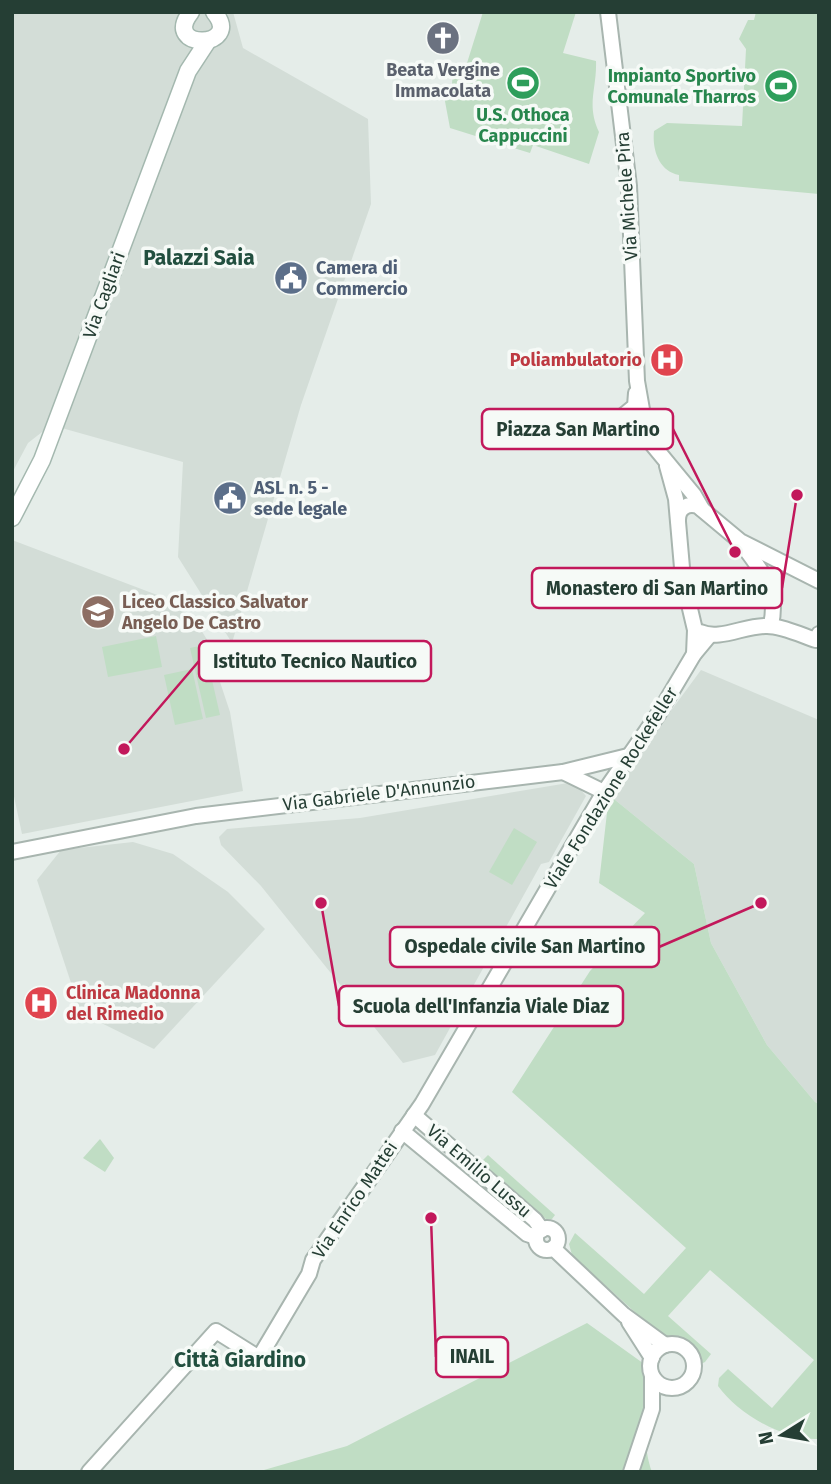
<svg xmlns="http://www.w3.org/2000/svg" width="831" height="1484" font-family="'Fira Sans',sans-serif">
<style>
.built{fill:#d3ddd7}
.grass{fill:#c0ddc4}
.lines{fill:none;stroke-linecap:round;stroke-linejoin:round}
.tertiary-casing{stroke:#a8b5af;stroke-width:18}
.secondary-casing{stroke:#a4b8af;stroke-width:19}
.tertiary{stroke:#fff;stroke-width:14}
.secondary{stroke:#fff;stroke-width:16}
.labels{text-anchor:middle;stroke-width:7;stroke-linejoin:round;paint-order:stroke}
.worship-label{font-size:18px;font-weight:bold;fill:#5b616d;stroke:#f6faf7}
.leisure-label{font-size:18px;font-weight:bold;fill:#27864d;stroke:#f6faf7;text-anchor:end}
.street-label{font-size:18px;fill:#253e34;stroke:#f6faf7}
.service-label{font-size:18px;font-weight:bold;fill:#4e5e75;stroke:#f6faf7;text-anchor:start}
.health-label{font-size:18px;font-weight:bold;fill:#be3a42;stroke:#f6faf7;text-anchor:end}
.education-label{font-size:18px;font-weight:bold;fill:#785e54;stroke:#f6faf7;text-anchor:start}
.quarter-label{font-size:21px;font-weight:bold;fill:#224f3f;stroke:#f6faf7}
.leader{fill:none;stroke:#c2185b;stroke-width:2.5}
.callout-dot{fill:#c2185b;stroke:#f6faf7;stroke-width:2.5}
.callout{fill:#f6faf7;stroke:#c2185b;stroke-width:2.5}
.callout-label{font-size:19px;text-anchor:middle;font-weight:bold;fill:#253e34}
</style>
<rect width="100%" height="100%" fill="#e5ede9"/>
<g class="built">
<path d="M12,12H233L243,48L368,119L371,204L301,405L232,643L178,557L183,462L51,425L28,443L12,473Z"/>
<path d="M12,540L173,601L196,622L211,646L218,676L230,712L243,791L22,834L12,787Z"/>
<path d="M701,670L819,720V1104L815,1102L767,1045L711,943L694,864L609,795Z"/>
<path d="M574,782L586,796L549,862L541,864L435,1055L403,1063L261,886L221,845L219,837L227,829L360,818Z"/>
<path d="M133,842L173,854L228,892L265,929L154,1049L81,1013L37,880L61,850Z"/>
</g>
<g class="grass">
<path d="M483,12H576L563,53L596,61C597,89 586,104 599,132L589,164L533,145L530,153L450,128L444,96H451L453,71L467,63Z"/>
<path d="M756,12H819V194L679,181V175C659,171 652,150 654,131L667,123L742,126L746,49L739,39L748,20H754Z"/>
<path d="M156,636L162,667L108,677L102,647Z"/>
<path d="M204,645L220,715L206,718L190,648Z"/>
<path d="M192,669L203,719L175,725L164,675Z"/>
<path d="M609,795L694,864L711,943L767,1045L815,1102L819,1104V1439C785,1441 738,1414 718,1386L719,1378L728,1369L772,1408L814,1360L710,1270L668,1316L711,1354L705,1362L697,1366L693,1365L572,1255L569,1244L575,1233L644,1294L686,1248L512,1092L590,971L645,913L599,883Z"/>
<path d="M514,828L537,842L512,885L489,872Z"/>
<path d="M100,1139L114,1158L105,1172L83,1158Z"/>
<path d="M488,1155L555,1215L552,1219H546L481,1162Z"/>
<path d="M587,1323L654,1371C647,1403 640,1440 652,1472H257L347,1446Z"/>
</g>
<g class="lines">
<g class="tertiary-casing">
<g id="tertiary">
<path d="M608,12L629,186L637,381L647,438L694,495L702,509"/>
<path d="M624,415L635,406L636,393"/>
<path d="M667,466L676,499L683,579L695,630L694,654"/>
<path d="M678,520C678,508 687,503 698,506L740,541L819,581"/>
<path d="M741,543C762,572 779,588 771,625"/>
<path d="M700,632C720,641 745,625 767,626C782,626 801,635 816,640L819,634"/>
<path d="M563,772L604,792"/>
<path d="M12,852L196,816L563,772L628,756"/>
<path d="M414,1115L535,1220L542,1230"/>
<path d="M402,1131L527,1234L536,1237"/>
<circle cx="547" cy="1239" r="11"/>
<path d="M553,1248L624,1315L665,1345"/>
<path d="M629,1322L652,1358"/>
<circle cx="672" cy="1366" r="22"/>
<path d="M89,1472L216,1331L259,1358L309,1274L313,1260L422,1104L604,792L659,713L694,654L709,636"/>
<path d="M631,1472L652,1409V1376"/>
</g>
</g>
<g class="secondary-casing">
<g id="secondary">
<path d="M191,12C160,51 245,49 214,12"/>
<path d="M12,518L42,460L188,71L207,42"/>
</g>
</g>
<use href="#tertiary" class="tertiary"/>
<use href="#secondary" class="secondary"/>
</g>
<defs>
<g id="church-disc" transform="scale(1.75)"><circle r="9.5" fill="#6b7280" stroke="#f6faf7"/><path d="M-1.2-6h2.4v3.5h3.3v2.4h-3.3V6h-2.4V-.1h-3.3v-2.4h3.3Z" fill="#fff"/></g>
<g id="stadium-disc" transform="scale(1.75)"><circle r="9.5" fill="#2e9e5b" stroke="#f6faf7"/><path d="M0-5a6.5 5 0 1 0 0 10a6.5 5 0 1 0 0-10ZM-3.5-1.8h7v3.6h-7Z" fill="#fff"/></g>
<g id="civic-disc" transform="scale(1.75)"><circle r="9.5" fill="#5c6f8a" stroke="#f6faf7"/><path d="M-.6-6.5H3V-4.5H.6V-3L4-1V1h2V6H-6V1h2V-1L-.6-3ZM-1.2 2.5V6h2.4V2.5Z" fill="#fff"/></g>
<g id="hospital-disc" transform="scale(1.75)"><circle r="9.5" fill="#e0444e" stroke="#f6faf7"/><path d="M-5-5h3v3.5h4V-5h3V5h-3V1.5h-4V5h-3Z" fill="#fff"/></g>
<g id="school-disc" transform="scale(1.75)"><circle r="9.5" fill="#8d6e63" stroke="#f6faf7"/><path d="M0-5L7-2L0 1L-7-2ZM-4 1L0 2.5L4 1V4Q0 6-4 4Z" fill="#fff"/></g>
</defs>
<g fill-rule="evenodd">
<use href="#church-disc" x="443" y="38"/>
<use href="#stadium-disc" x="523" y="83"/>
<use href="#stadium-disc" x="781" y="86"/>
<use href="#civic-disc" x="291" y="278"/>
<use href="#hospital-disc" x="667" y="360"/>
<use href="#civic-disc" x="230" y="498"/>
<use href="#school-disc" x="98" y="612"/>
<use href="#hospital-disc" x="41" y="1003"/>
</g>
<g class="labels">
<g class="worship-label">
<text x="443" y="76">Beata Vergine<tspan x="443" dy="21">Immacolata</tspan></text>
</g>
<g class="leisure-label">
<text x="756" y="82">Impianto Sportivo<tspan x="756" dy="21">Comunale Tharros</tspan></text>
<text x="523" y="121" text-anchor="middle">U.S. Othoca<tspan x="523" dy="21">Cappuccini</tspan></text>
</g>
<g class="street-label">
<text transform="translate(627 196) rotate(-94)" y="6">Via Michele Pira</text>
<text transform="translate(104 295) rotate(-70)" y="6">Via Cagliari</text>
<text transform="translate(611 788) rotate(-58)" y="6">Viale Fondazione Rockefeller</text>
<text transform="translate(379 793) rotate(-7)" y="6">Via Gabriele D'Annunzio</text>
<text transform="translate(479 1171) rotate(41)" y="6">Via Emilio Lussu</text>
<text transform="translate(355 1200) rotate(-56)" y="6">Via Enrico Mattei</text>
</g>
<g class="service-label">
<text x="316" y="274">Camera di<tspan x="316" dy="21">Commercio</tspan></text>
<text x="254" y="494">ASL n. 5 -<tspan x="254" dy="21">sede legale</tspan></text>
</g>
<g class="health-label">
<text x="642" y="366">Poliambulatorio</text>
<text x="66" y="999" text-anchor="start">Clinica Madonna<tspan x="66" dy="21">del Rimedio</tspan></text>
</g>
<g class="education-label">
<text x="122" y="608">Liceo Classico Salvator<tspan x="122" dy="21">Angelo De Castro</tspan></text>
</g>
<g class="quarter-label">
<text x="199" y="265">Palazzi Saia</text>
<text x="240" y="1367">Città Giardino</text>
</g>
</g>
<path class="leader" d="M735 552L673 429M797 495L782 588M124 749L199 661M761 903L659 947M321 903L339 1006M431 1218L436 1357"/>
<g class="callout-dot">
<circle cx="735" cy="552" r="7"/>
<circle cx="797" cy="495" r="7"/>
<circle cx="124" cy="749" r="7"/>
<circle cx="761" cy="903" r="7"/>
<circle cx="321" cy="903" r="7"/>
<circle cx="431" cy="1218" r="7"/>
</g>
<g class="callout">
<rect x="482" y="409" width="191" height="40" rx="7"/>
<rect x="532" y="568" width="250" height="40" rx="7"/>
<rect x="199" y="641" width="232" height="40" rx="7"/>
<rect x="390" y="927" width="269" height="40" rx="7"/>
<rect x="339" y="986" width="284" height="40" rx="7"/>
<rect x="436" y="1337" width="72" height="40" rx="7"/>
</g>
<g class="callout-label">
<text x="578" y="436">Piazza San Martino</text>
<text x="657" y="595">Monastero di San Martino</text>
<text x="315" y="668">Istituto Tecnico Nautico</text>
<text x="525" y="953">Ospedale civile San Martino</text>
<text x="481" y="1013">Scuola dell'Infanzia Viale Diaz</text>
<text x="472" y="1363">INAIL</text>
</g>
<rect width="831" height="1484" fill="none" stroke="#253e34" stroke-width="28"/>
<g transform="translate(782 1435) rotate(259)" stroke="#f6faf7" stroke-width="5" paint-order="stroke">
<path d="M0-5L12 26L0 18L-12 26Z" fill="#253e34"/>
<text y="-10" font-size="19" font-weight="bold" text-anchor="middle" fill="#253e34">N</text>
</g>
</svg>
